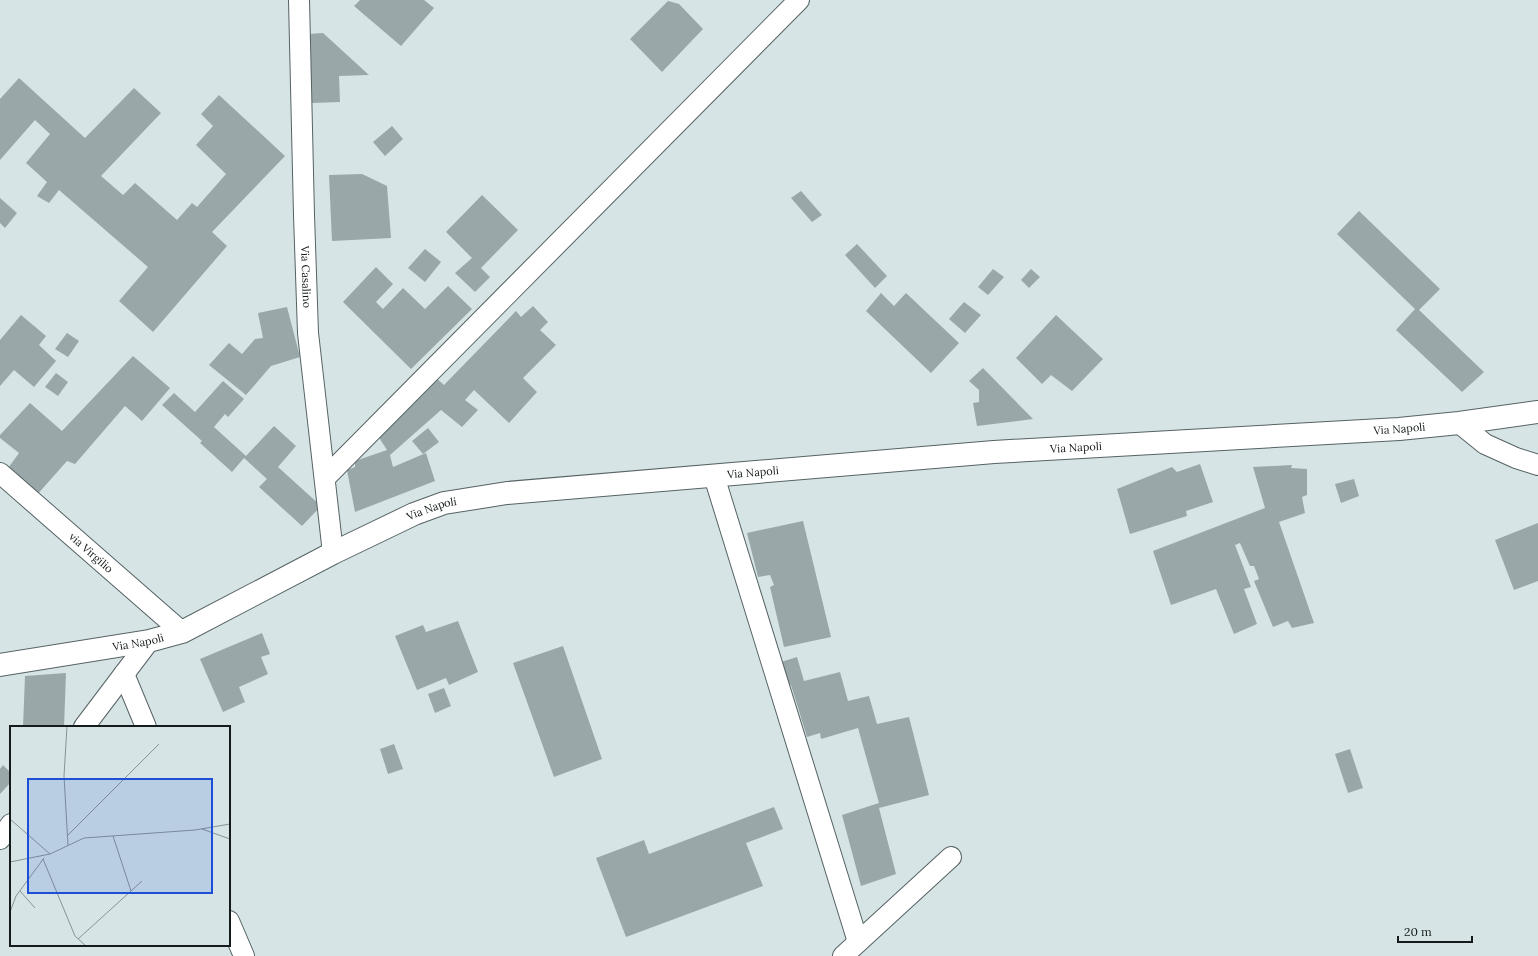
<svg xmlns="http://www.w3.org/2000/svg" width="1538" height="956" font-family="Lora,serif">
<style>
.building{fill:#9aa7a9}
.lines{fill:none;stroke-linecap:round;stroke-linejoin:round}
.street-casing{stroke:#566264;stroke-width:22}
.secondary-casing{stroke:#566264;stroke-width:24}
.street{stroke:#fff;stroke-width:20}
.secondary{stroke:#fff;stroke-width:22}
.labels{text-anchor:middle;stroke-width:3;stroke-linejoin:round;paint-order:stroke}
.street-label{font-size:11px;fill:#151a1b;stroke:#d6e4e6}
.inset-road{fill:none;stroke:#899395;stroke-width:1}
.view{fill:#1d4ed8;fill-opacity:0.15;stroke:#1d4ed8;stroke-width:2}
.inset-edge{fill:none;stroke:#151a1b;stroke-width:2}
</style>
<rect width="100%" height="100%" fill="#d6e4e6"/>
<g class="building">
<path d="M360,0H424L434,8L401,46L354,6Z"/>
<path d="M668,1L679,4L703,29L662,72L630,39Z"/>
<path d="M323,33L369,75L339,76L340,102L312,103L308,34Z"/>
<path d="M19,78L85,138L134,88L161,113L101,176L123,195L135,183L177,220L192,203L197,207L226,174L196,145L213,126L201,114L219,95L285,156L212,232L227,246L153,332L119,301L148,267L59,190L49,203L37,196L47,182L26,163L50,134L35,120L0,160V99Z"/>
<path d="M392,126L403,139L385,156L373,142Z"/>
<path d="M362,174L387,186L391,238L332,241L329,175Z"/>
<path d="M801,191L822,215L812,222L791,198Z"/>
<path d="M482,195L518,230L481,268L490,277L475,292L455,273L472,258L446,232Z"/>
<path d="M0,198L17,213L5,228L0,223Z"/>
<path d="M1359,211L1440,289L1419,310L1484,372L1462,392L1396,330L1415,309L1337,234Z"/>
<path d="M857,244L887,276L875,288L845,255Z"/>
<path d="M425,249L441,262L425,282L408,268Z"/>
<path d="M376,267L393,284L376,302L383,309L403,288L425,309L448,286L472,309L411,369L343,302Z"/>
<path d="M993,269L1004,277L988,295L978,287Z"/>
<path d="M1031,269L1040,277L1029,288L1021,280Z"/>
<path d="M881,293L894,306L906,293L959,343L931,373L866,311Z"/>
<path d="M964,302L981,315L965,333L949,319Z"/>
<path d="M533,306L548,322L540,330L556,345L523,378L537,392L509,423L474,390L465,400L478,410L462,427L441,410L390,455L393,467L426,453L435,481L355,512L347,470L355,467V461L387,450L378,436L436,378L444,385L516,311L521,317Z"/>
<path d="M287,307L300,357L271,366L246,395L209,365L229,343L242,354L255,339L263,338L258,313Z"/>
<path d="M21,315L46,336L39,345L56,361L34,387L14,370L0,386V340Z"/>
<path d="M1056,315L1103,359L1072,391L1051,375L1042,384L1016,358Z"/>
<path d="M67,333L79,341L68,357L55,349Z"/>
<path d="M133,356L170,388L142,421L125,406L75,464L67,461L35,497L6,471L19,453L0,438V435L30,403L62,431Z"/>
<path d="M983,368L1033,419L977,426L973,403L979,402V390L969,381Z"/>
<path d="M56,373L68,382L58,396L45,387Z"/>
<path d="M223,381L244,399L228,417L225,414L214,427L246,456L274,426L296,446L278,467L321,506L302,526L259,487L267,479L244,458L232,472L200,443L202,441L162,405L174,393L195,412Z"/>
<path d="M428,428L439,442L423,454L412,441Z"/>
<path d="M1200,464L1213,502L1186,511L1187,516L1130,534L1117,489L1172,467L1177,472Z"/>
<path d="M1292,465L1291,468L1307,469V495L1302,497L1305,513L1279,522L1314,623L1292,628L1288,621L1273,627L1254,581L1259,579L1254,566H1250L1240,543L1235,545L1251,587L1244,589L1257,624L1234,634L1216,589L1171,605L1153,551L1265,508L1253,467Z"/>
<path d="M1354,479L1359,496L1341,503L1335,484Z"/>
<path d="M803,521L831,637L784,647L770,587L774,585L770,575L758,577L747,533Z"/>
<path d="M1538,523V581L1514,590L1495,540Z"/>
<path d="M458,621L478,672L449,685L446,678L417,690L395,636L423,625L426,632Z"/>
<path d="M262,633L270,654L261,657L268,674L239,687L245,702L223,712L200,659Z"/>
<path d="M563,646L602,759L554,777L513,663Z"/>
<path d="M797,657L804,681L840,672L848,701L869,696L877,724L909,717L929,795L879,808L896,874L861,886L842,815L879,803L858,728L821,739L820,733L807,737L791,685L786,687L778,663Z"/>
<path d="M66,673L64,727H23L25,676Z"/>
<path d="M444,688L451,706L435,713L428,694Z"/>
<path d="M394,744L403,769L388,774L380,749Z"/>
<path d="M1350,749L1363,788L1348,793L1335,754Z"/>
<path d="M3,765L11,773V782L0,794V769Z"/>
<path d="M774,807L783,829L746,843L763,886L626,937L596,858L644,840L649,854Z"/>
</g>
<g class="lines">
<g class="street-casing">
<g id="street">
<path id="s1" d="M299,0L304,215L308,333L333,553"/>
<path d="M1459,423L1485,444L1516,458L1538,465"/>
<path id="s2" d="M0,473L182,632"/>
<path d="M714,476L858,942"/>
<path d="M325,478L799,0"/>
<path d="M124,674L146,727"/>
<path d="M84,727L149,641"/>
<path d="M0,839L11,824"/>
<path d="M229,921L244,956"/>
<path d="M843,956L951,857"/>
</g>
</g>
<g class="secondary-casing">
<g id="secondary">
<path id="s3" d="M0,665L149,641L182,632L333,553L414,514L444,503L507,493L994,452L1399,429L1459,423L1538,412"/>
</g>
</g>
<use href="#street" class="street"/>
<use href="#secondary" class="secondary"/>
</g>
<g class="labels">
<g class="street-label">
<text dy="4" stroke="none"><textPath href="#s1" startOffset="277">Via Casalino</textPath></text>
<text dy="4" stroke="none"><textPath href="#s3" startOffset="1436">Via Napoli</textPath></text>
<text dy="4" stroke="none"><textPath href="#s3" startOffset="1112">Via Napoli</textPath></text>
<text dy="4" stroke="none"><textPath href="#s3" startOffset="788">Via Napoli</textPath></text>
<text dy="4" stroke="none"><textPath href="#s3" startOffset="464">Via Napoli</textPath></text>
<text dy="4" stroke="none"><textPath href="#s2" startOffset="121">via Virgilio</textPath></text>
<text dy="4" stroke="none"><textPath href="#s3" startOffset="140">Via Napoli</textPath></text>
</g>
</g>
<g transform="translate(10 726)">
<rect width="220" height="220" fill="#d6e4e6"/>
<path class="inset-road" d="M57,0L54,50L58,119M0,93L40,128M192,103L220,113M57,110L149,18M103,110L121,165M33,133L65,210L76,220M0,136L40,128L74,112L185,104L220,98M10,165L25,182M0,186L6,170L34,132M68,213L132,155"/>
<path class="view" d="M18,53H202V167H18Z"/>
<rect width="220" height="220" class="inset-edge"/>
</g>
<path d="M1398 936v6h74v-6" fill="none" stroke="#151a1b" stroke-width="2"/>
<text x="1404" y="936" font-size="12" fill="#151a1b" stroke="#d6e4e6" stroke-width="3" paint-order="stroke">20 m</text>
</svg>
